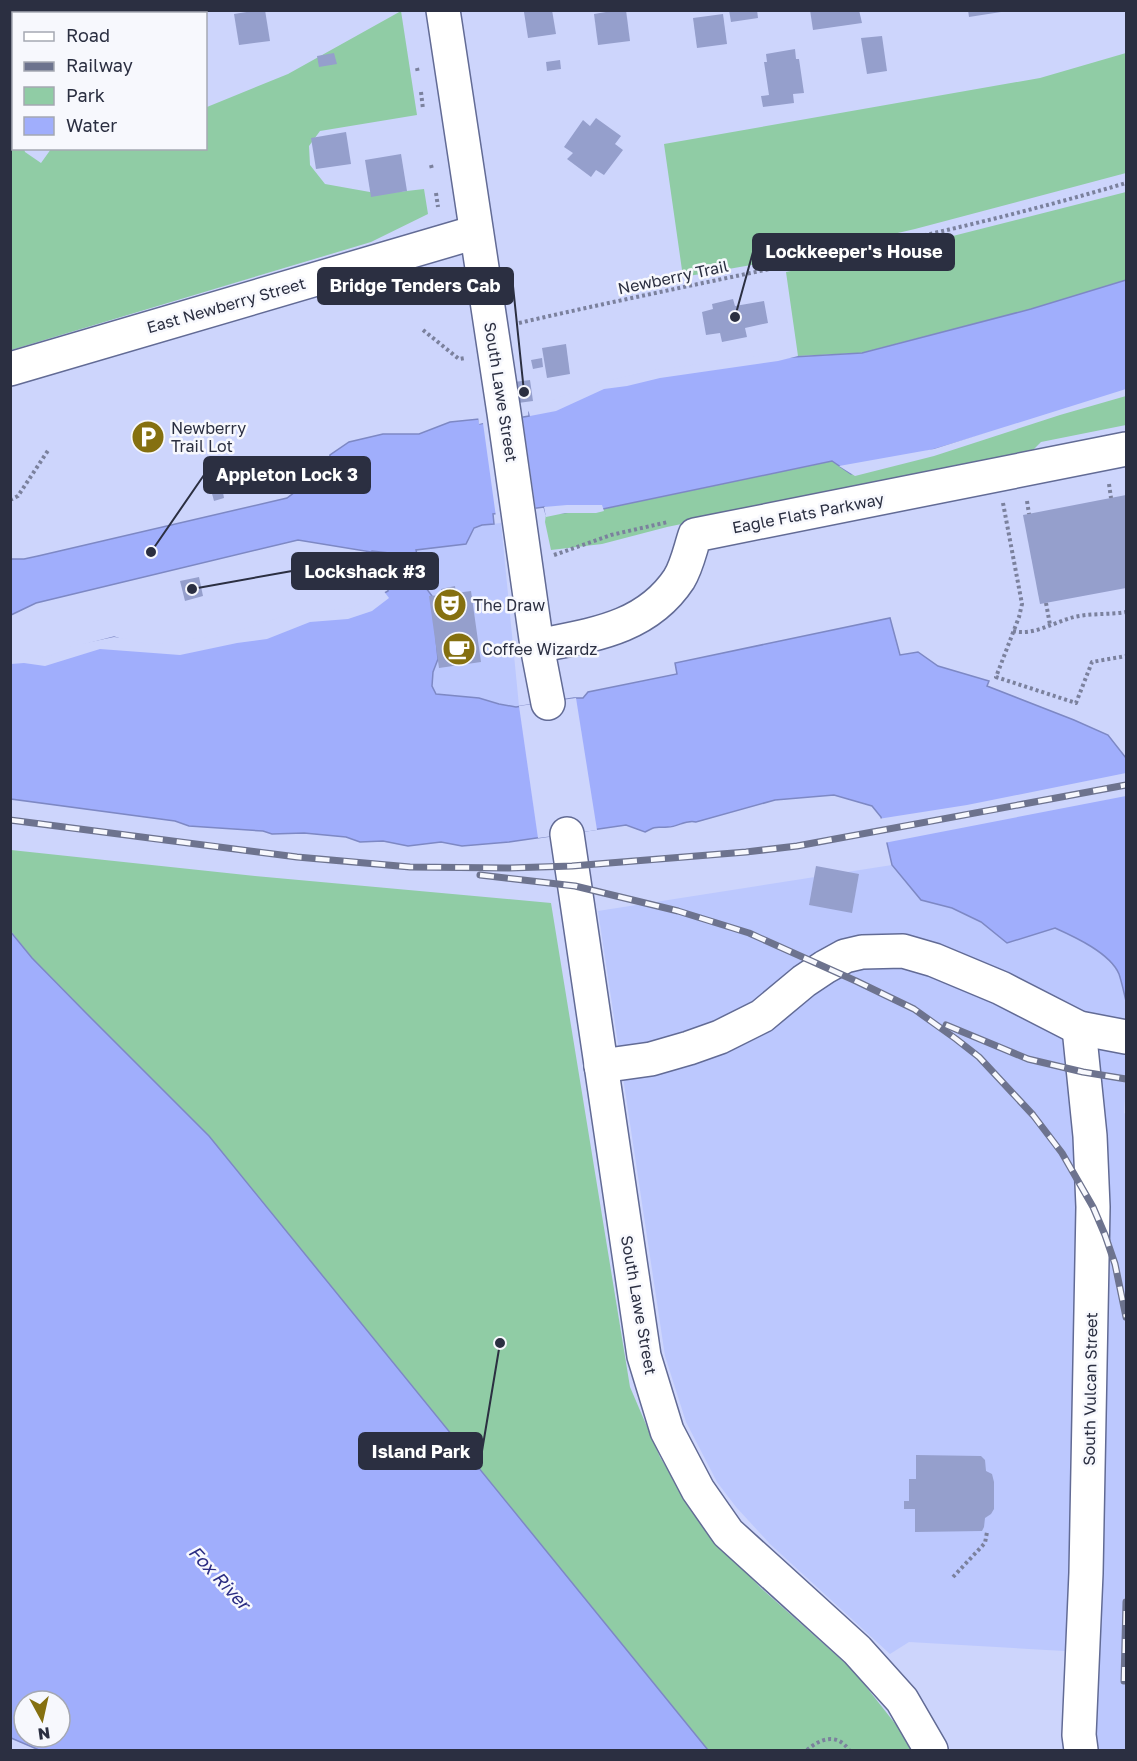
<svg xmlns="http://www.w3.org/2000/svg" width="1137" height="1761" font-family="'Golos Text',sans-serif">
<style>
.built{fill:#bcc8fe}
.green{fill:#90cca5}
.water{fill:#a0aefc;stroke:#7d88c4;stroke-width:1.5;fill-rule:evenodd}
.pier{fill:#cdd5fc}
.building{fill:#959fcc}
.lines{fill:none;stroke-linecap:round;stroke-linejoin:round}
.street-casing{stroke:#626b95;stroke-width:36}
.secondary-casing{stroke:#626b95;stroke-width:36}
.path{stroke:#7b819d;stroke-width:4;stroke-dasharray:3 3;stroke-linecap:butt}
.street{stroke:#fff;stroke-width:33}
.secondary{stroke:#fff;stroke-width:33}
.rail-casing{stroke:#6d738e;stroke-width:7}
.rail{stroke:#f7f8fd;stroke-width:4.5;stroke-dasharray:14;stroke-linecap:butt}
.labels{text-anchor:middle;stroke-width:5;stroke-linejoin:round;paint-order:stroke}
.street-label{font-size:16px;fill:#2b2f41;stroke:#f7f8fd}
.poi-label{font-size:16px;fill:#2b2f41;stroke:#f7f8fd;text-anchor:start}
.water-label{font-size:18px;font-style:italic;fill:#2a2c82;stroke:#f7f8fd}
.leader{fill:none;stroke:#2b2f41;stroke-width:2}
.callout-dot{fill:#2b2f41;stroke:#f7f8fd;stroke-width:2}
.callout{fill:#2b2f41;stroke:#2b2f41;stroke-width:2}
.callout-label{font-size:18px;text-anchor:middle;font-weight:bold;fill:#fff}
</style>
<rect width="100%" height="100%" fill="#cdd5fc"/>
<g class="built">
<path d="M501,523L519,706L516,707L499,704L479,698L435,694L431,686L433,672L438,659L432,596L423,584L416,549L442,547L474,528L482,525Z"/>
<path d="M892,865L921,900L952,908L981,923L1007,943L1055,928L1082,940L1103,955L1119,973L1126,1002V1081L1124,1113L1126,1114V1750H1099L1095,1719L1098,1653L909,1642L890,1654L770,1544L736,1507L717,1482L686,1422L665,1356L598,911Z"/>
</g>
<g class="green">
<path d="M401,11L417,115L320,131L309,146L310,165L325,184L381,194L424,189L428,214L371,242L11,350L10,115L13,118L14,148L24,149L25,152L41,163L51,149L206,148V106L207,107L288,74Z"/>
<path d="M1126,53V173L915,229L785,259L683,277L664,144L1040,78Z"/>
<path d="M1126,192V280L1031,309L861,353L798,356L786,272L937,240Z"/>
<path d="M1126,393V425L1041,442L1031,452L667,527L602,544L551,550L545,522L546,514L598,510L832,461Z"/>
<path d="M11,850L255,876L551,903L630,1387L660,1457L703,1527L761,1588L853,1670L897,1726L911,1750H708L209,1136L86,1013L32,958L11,931Z"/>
</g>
<g class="water">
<path d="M1126,280V393L851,474L832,461L598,510L546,514L544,507L493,514L494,524L482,525L474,528L466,544L416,550L423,584L432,596L438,659L433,672L432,686L436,694L479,698L499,704L516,707L574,698H583L588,692L677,674L675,663L890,618L900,655L918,652L938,666L989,681L987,686L1074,720L1108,735L1126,758V1001C1124,993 1122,983 1119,974C1110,953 1075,937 1055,928L1007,943L981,922L952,908L921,900L892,865L881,817L872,806L834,795L775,800L696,822C686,819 678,827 668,827C655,828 658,825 645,832L626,825L509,842L462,846L441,842L408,846L383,841L360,842L346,837L304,833L272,834L263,831L189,826L175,821L11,799V659L46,661L69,649L114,637L148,648L229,637L353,611L388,591L390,556L389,553L372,551L371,552L298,540L36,603L11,615V559H24L38,556L287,498L329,466L330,455L349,442L383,434H419L450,422L479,419L480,424L529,416V412L597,387L759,359L862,353L1031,309Z"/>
<path d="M10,931L32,958L86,1013L209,1136L708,1750H39L11,1738ZM24,1701H60V1737H24Z"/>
</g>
<g class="pier">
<path d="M782,354L798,356L778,361L660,378L627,386L604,389L556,411L530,416L528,409L596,384L648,371L759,356Z"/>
<path d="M1126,389V396L1060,415L934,456L855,476L839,466L934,449Z"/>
<path d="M522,414L536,511L496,517L483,423L479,424L478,416H480L482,420Z"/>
<path d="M567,505H602L604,511L596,513H565L546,517L544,507Z"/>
<path d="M383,590L389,598L372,611L348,619L310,622L267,639L237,643L180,655L100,649L45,666L24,663L11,664L10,656L20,653L46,658L67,647L114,637L129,639L148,645L228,634L294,613L352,608Z"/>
<path d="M576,698L597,830L538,838L519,706Z"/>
<path d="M1126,773V796L884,843L878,819L967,805Z"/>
</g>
<g class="building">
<path d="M85,10H130L131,14H86Z"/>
<path d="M259,10H265L270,41L239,45L234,14Z"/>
<path d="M537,10H552L556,34L528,38L524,12Z"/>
<path d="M618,10H626L630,41L598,45L594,14Z"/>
<path d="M729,10H757L758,18L731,22Z"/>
<path d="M810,10H859L862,23L813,30Z"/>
<path d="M968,10H1001V12L969,17Z"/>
<path d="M723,14L727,44L697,48L693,18Z"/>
<rect x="10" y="18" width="4" height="53"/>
<path d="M882,36L887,71L867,74L861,38Z"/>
<path d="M795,49L796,59H799L804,93L793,94L794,103L763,107L761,96L769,95L764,62H767L766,54Z"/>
<path d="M334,53L337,64L319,67L317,56Z"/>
<path d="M560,60L561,69L547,71L546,62Z"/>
<path d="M596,118L621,136L615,144L623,150L604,175L596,170L591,177L567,159L573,153L564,147L583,120L590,126Z"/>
<path d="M346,132L351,164L316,169L311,138Z"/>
<path d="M401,154L407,191L371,197L365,160Z"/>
<path d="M733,299L735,306L764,301L768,323L745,328L747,337L722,342L720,333L706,335L702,312L713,309L712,304Z"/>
<path d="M566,344L570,374L547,378L542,348Z"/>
<path d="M542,358L543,367L533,369L531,360Z"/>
<path d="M530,380L533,401L518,403L514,382Z"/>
<path d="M222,487L224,498L214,501L211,490Z"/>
<path d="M1126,495V588L1040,604L1023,515Z"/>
<path d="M199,577L203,596L185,601L180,581Z"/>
<path d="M455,586L456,593L471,591L481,662L439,668L429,596L442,595L441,589Z"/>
<path d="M816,866L859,874L852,913L809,905Z"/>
<path d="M916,1455L981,1456L985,1460L986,1471L992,1474L994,1482V1509L991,1514L985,1518L984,1527L982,1531L915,1532V1509H904V1501H909V1479H916Z"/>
</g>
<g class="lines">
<g class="street-casing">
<g id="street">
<path d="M10,369L476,232"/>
<path d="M537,646C591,635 646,629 679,579C687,566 690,550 695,535L1126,449"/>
<path d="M1079,1028L1090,1136L1093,1207L1086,1573L1079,1735L1081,1750"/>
<path d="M601,1066L651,1059L689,1048L720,1037L762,1016L804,981L825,967L845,956L862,952L903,951L934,960L1001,988L1079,1028L1126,1037"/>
</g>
</g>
<g class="secondary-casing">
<g id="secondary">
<path d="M443,10L504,413L537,646L548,703"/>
<path d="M567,834L644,1356L667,1431L698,1490L728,1533L857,1650L902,1700L931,1750"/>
</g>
</g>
<g class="path">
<path d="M417,68L418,73"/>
<path d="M421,92L423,109"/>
<path d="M431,165L432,169"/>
<path d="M436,193L438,207"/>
<path d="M519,323C722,276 927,242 1126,183"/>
<path d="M423,330L459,359L465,358"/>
<path d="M1109,484L1111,498"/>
<path d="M10,500L18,496L49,449"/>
<path d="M1027,501L1029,514"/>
<path d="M1003,503L1022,604L1019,617L996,677L1076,703L1092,662L1126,656"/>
<path d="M554,555L611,535L668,522"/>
<path d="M1046,603L1050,625"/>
<path d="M1013,631C1034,636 1054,622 1074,617C1091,613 1109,615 1126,612"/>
<path d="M953,1577L985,1543L987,1532"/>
<path d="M807,1750C821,1738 837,1733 849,1750"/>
</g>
<use href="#street" class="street"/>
<use href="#secondary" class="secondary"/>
<g class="rail-casing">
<g id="rail">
<path d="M10,820L297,857L410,867L509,868L572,866L746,852L797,846L1126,785"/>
<path d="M480,875L575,886L678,911L749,933L856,981L914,1009L956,1039L979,1057L1033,1115L1062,1153L1093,1207L1105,1235L1115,1264L1126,1317"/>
<path d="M946,1025L1028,1059L1083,1072L1126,1079"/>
<path d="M1124,1681L1126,1602"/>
</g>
</g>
<use href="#rail" class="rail"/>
</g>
<defs>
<g id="parking-disc" transform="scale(1.725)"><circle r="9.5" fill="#857010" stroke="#f7f8fd"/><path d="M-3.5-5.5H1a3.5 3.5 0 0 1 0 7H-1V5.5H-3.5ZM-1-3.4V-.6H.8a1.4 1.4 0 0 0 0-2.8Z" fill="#fff"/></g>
<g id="theatre-disc" transform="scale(1.725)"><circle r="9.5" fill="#857010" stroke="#f7f8fd"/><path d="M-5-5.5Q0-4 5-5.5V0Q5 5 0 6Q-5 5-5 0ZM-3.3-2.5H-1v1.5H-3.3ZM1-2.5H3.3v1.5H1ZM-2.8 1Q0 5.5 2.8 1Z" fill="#fff"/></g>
<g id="cafe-disc" transform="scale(1.725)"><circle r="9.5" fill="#857010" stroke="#f7f8fd"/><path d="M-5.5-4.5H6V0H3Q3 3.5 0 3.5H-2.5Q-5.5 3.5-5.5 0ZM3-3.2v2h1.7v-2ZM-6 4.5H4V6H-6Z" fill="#fff"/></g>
</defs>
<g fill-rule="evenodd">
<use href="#parking-disc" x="148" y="437"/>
<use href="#theatre-disc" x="450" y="605"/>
<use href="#cafe-disc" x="459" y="649"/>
</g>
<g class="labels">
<g class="street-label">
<text transform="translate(673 277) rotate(-12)" y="6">Newberry Trail</text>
<text transform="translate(226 305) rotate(-16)" y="6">East Newberry Street</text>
<text transform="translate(501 392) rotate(81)" y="6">South Lawe Street</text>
<text transform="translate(808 513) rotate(-11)" y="6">Eagle Flats Parkway</text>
<text transform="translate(639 1305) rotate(80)" y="6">South Lawe Street</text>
<text transform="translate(1090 1389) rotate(-89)" y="6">South Vulcan Street</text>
</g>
<g class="poi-label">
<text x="171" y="434">Newberry<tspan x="171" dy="18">Trail Lot</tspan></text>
<text x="473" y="611">The Draw</text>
<text x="482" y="655">Coffee Wizardz</text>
</g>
<g class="water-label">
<text transform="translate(219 1578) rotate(47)" y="6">Fox River</text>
</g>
</g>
<path class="leader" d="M735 317L753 252M524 392L513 286M151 552L204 475M192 589L292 571M500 1343L482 1451"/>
<g class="callout-dot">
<circle cx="735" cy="317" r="6"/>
<circle cx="524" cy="392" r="6"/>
<circle cx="151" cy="552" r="6"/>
<circle cx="192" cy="589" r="6"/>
<circle cx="500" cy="1343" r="6"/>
</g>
<g class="callout">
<rect x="753" y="234" width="201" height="36" rx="6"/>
<rect x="318" y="268" width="195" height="36" rx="6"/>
<rect x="204" y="457" width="166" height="36" rx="6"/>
<rect x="292" y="553" width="146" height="36" rx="6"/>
<rect x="359" y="1433" width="123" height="36" rx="6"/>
</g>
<g class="callout-label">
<text x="854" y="258">Lockkeeper's House</text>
<text x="415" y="292">Bridge Tenders Cab</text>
<text x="287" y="481">Appleton Lock 3</text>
<text x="365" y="578">Lockshack #3</text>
<text x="421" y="1458">Island Park</text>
</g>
<rect width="1137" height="1761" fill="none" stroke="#2b2f41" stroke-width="24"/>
<rect x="12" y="12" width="195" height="138" fill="#f7f8fd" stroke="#a5a8b2" stroke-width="1.5"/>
<rect x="24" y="32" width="30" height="9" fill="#ffffff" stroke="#a5a8b2" stroke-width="1.5"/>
<text x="66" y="42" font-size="18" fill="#2b2f41">Road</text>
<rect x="24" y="62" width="30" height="9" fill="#6d738e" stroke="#a5a8b2" stroke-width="1.5"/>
<text x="66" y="72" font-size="18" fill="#2b2f41">Railway</text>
<rect x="24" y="87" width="30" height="18" fill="#90cca5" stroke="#a5a8b2" stroke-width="1.5"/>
<text x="66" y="102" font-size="18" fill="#2b2f41">Park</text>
<rect x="24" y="117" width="30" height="18" fill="#a0aefc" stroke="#a5a8b2" stroke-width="1.5"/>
<text x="66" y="132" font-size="18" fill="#2b2f41">Water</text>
<g transform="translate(42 1719) rotate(172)"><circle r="28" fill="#f7f8fd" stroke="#a5a8b2" stroke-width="1.5"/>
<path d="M0-4.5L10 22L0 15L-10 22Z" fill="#857010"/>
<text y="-9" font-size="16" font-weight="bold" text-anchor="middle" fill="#2b2f41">N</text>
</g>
</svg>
